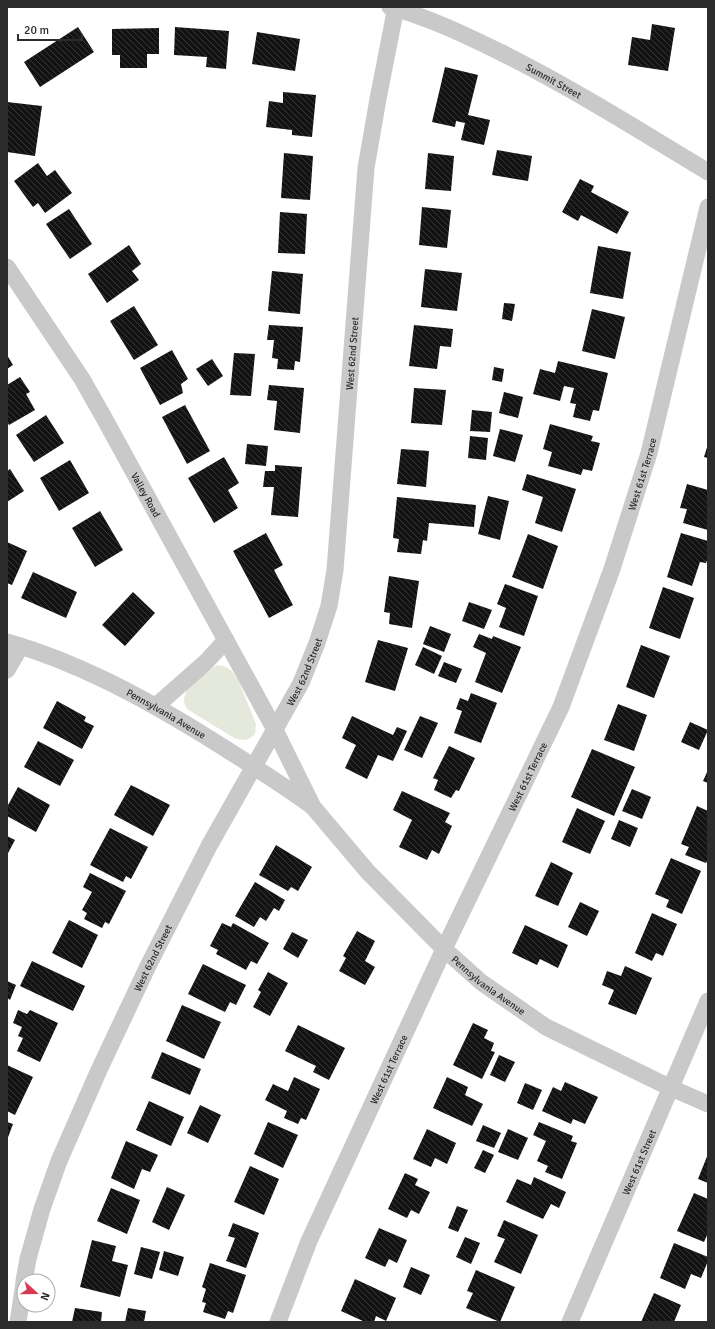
<svg xmlns="http://www.w3.org/2000/svg" width="715" height="1329" font-family="Signika,sans-serif">
<style>
.grass{fill:#e4e9db}
.building{fill:url(#building-back-hatch)}
.lines{fill:none;stroke-linecap:round;stroke-linejoin:round}
.street{stroke:#c9c9c9;stroke-width:17}
.labels{text-anchor:middle;stroke-width:4;stroke-linejoin:round;paint-order:stroke}
.street-label{font-size:10px;fill:#2c2c2c;stroke:#fff}
</style>
<defs>
<pattern id="building-back-hatch" width="6" height="6" patternUnits="userSpaceOnUse"><rect width="6" height="6" fill="#131313"/><path d="M-1 5l2 2M0 0l6 6M5-1l2 2" fill="none" stroke="#363636"/></pattern>
</defs>
<rect width="100%" height="100%" fill="#fff"/>
<path class="grass" d="M217,665L224,666L232,671L239,682L256,724L255,734C248,741 244,741 234,738L187,709C175,689 204,676 217,665Z"/>
<g class="building">
<path d="M652,24L675,28L668,71L628,65L632,37L650,40Z"/>
<path d="M78,27L94,52L40,87L24,62Z"/>
<path d="M175,27L229,31L226,69L206,67L207,57L174,55Z"/>
<path d="M159,28V54H147V68H120V55H112V29Z"/>
<path d="M257,32L300,39L295,71L252,64Z"/>
<path d="M445,67L478,75L468,115L490,120L484,145L461,140L465,123L456,121L455,127L432,122Z"/>
<path d="M283,92L316,95L312,137L292,135V130L266,127L269,101L283,103Z"/>
<path d="M7,102L42,106L35,156L7,152Z"/>
<path d="M497,150L532,156L528,181L492,175Z"/>
<path d="M284,153L313,156L310,200L281,198Z"/>
<path d="M428,153L454,156L451,191L425,189Z"/>
<path d="M38,163L47,176L55,170L72,193L45,213L38,203L33,207L14,181Z"/>
<path d="M580,179L594,186L591,192L629,212L617,234L581,215L578,221L562,212Z"/>
<path d="M422,207L451,210L447,248L419,245Z"/>
<path d="M69,209L92,244L70,259L46,224Z"/>
<path d="M280,212L307,214L305,254L278,253Z"/>
<path d="M129,245L141,264L132,271L139,280L107,303L88,274Z"/>
<path d="M598,246L631,252L623,299L590,293Z"/>
<path d="M425,269L462,273L457,311L421,307Z"/>
<path d="M272,271L303,274L300,314L268,311Z"/>
<path d="M504,303L515,304L512,321L502,319Z"/>
<path d="M134,306L158,345L134,360L110,321Z"/>
<path d="M592,309L625,317L615,359L582,351Z"/>
<path d="M269,325L303,327L300,362L295,361L294,370L277,369L278,359L272,358L274,340H267Z"/>
<path d="M414,325L453,329L451,347L440,346L437,369L409,366Z"/>
<path d="M172,350L188,379L181,384L183,393L160,405L140,368Z"/>
<path d="M234,353L255,354L251,396L230,395Z"/>
<path d="M7,355L13,365L7,369Z"/>
<path d="M212,359L223,376L208,386L196,369Z"/>
<path d="M558,361L608,373L599,411L593,410L590,421L573,417L576,404L570,403L574,388L564,386L560,401L533,394L540,369L555,373Z"/>
<path d="M494,367L504,369L502,382L492,380Z"/>
<path d="M20,377L30,392L26,394L35,410L9,425L7,422V385Z"/>
<path d="M269,385L304,388L300,433L274,430L277,401L267,400Z"/>
<path d="M414,388L446,390L442,425L411,423Z"/>
<path d="M504,392L523,397L518,418L499,413Z"/>
<path d="M185,405L210,451L187,464L162,417Z"/>
<path d="M472,410L492,412L490,432L470,431Z"/>
<path d="M46,415L64,443L34,462L16,435Z"/>
<path d="M550,424L593,436L591,441L600,443L592,471L583,469L581,475L548,466L552,452L543,449Z"/>
<path d="M500,429L523,435L515,462L493,456Z"/>
<path d="M470,436L488,438L486,460L468,458Z"/>
<path d="M247,444L268,446L266,466L245,464Z"/>
<path d="M708,444V458L704,457Z"/>
<path d="M401,449L429,451L426,487L397,484Z"/>
<path d="M224,457L239,483L228,490L238,508L214,523L188,478Z"/>
<path d="M70,460L89,493L59,511L40,478Z"/>
<path d="M275,465L302,467L298,517L271,515L274,487H263L265,471H275Z"/>
<path d="M10,469L24,491L7,502V471Z"/>
<path d="M527,474L576,489L562,532L535,523L543,497L522,490Z"/>
<path d="M687,484L708,490V530L683,523L687,509L680,508Z"/>
<path d="M488,496L509,501L500,540L478,534Z"/>
<path d="M397,497L476,505L474,527L429,523L427,541L423,540L421,554L397,552L399,539L393,538Z"/>
<path d="M100,511L123,550L95,567L72,528Z"/>
<path d="M266,533L283,565L274,570L293,605L269,618L233,551Z"/>
<path d="M681,533L708,541V558L706,563L700,562L692,586L667,577Z"/>
<path d="M528,534L558,546L543,589L512,577Z"/>
<path d="M7,542L27,551L12,585L7,583Z"/>
<path d="M33,572L77,592L66,618L21,598Z"/>
<path d="M389,576L419,581L412,628L389,624L390,613L384,612Z"/>
<path d="M505,584L538,596L524,636L499,627L506,608L497,604Z"/>
<path d="M663,587L694,598L680,639L649,628Z"/>
<path d="M133,592L155,613L125,646L102,625Z"/>
<path d="M469,602L492,610L484,629L462,621Z"/>
<path d="M430,626L451,634L444,652L423,644Z"/>
<path d="M479,634L492,639L493,636L521,647L502,693L475,682L486,653L473,647Z"/>
<path d="M378,640L408,648L395,691L365,682Z"/>
<path d="M641,645L670,656L654,698L626,687Z"/>
<path d="M423,647L442,656L434,674L415,665Z"/>
<path d="M444,662L462,669L456,683L438,676Z"/>
<path d="M471,693L497,703L481,743L454,733L462,711L456,709L460,698L468,701Z"/>
<path d="M57,701L86,717L84,721L94,726L82,749L43,728Z"/>
<path d="M618,704L647,715L634,751L604,740Z"/>
<path d="M352,716L393,735L397,727L407,731L393,761L378,755L367,779L345,768L356,745L342,738Z"/>
<path d="M420,716L438,723L422,758L404,750Z"/>
<path d="M690,722L708,730L699,750L681,742Z"/>
<path d="M38,741L74,760L60,786L24,767Z"/>
<path d="M449,746L475,758L459,791L456,790L451,798L434,790L438,780L433,778Z"/>
<path d="M592,749L635,767L614,816L571,797Z"/>
<path d="M708,770V783L703,781Z"/>
<path d="M131,785L170,805L153,836L114,815Z"/>
<path d="M18,787L50,805L36,832L7,816V807Z"/>
<path d="M632,789L651,797L642,819L622,811Z"/>
<path d="M402,791L450,813L445,822L452,826L439,854L432,850L427,860L399,847L412,820L393,810Z"/>
<path d="M697,806L708,811V859L706,863L685,855L689,847L681,844Z"/>
<path d="M577,808L605,821L590,854L562,842Z"/>
<path d="M619,820L638,828L630,847L611,839Z"/>
<path d="M110,828L148,847L131,879L126,876L123,882L90,865Z"/>
<path d="M7,836L15,840L7,855Z"/>
<path d="M276,845L312,867L298,891L291,887L288,891L259,875Z"/>
<path d="M671,858L701,871L682,914L666,907L669,900L655,894Z"/>
<path d="M551,862L573,873L558,906L535,896Z"/>
<path d="M90,873L126,891L109,924L105,922L102,928L84,919L87,913L82,910L92,892L83,887Z"/>
<path d="M255,882L285,900L279,911L274,908L266,921L260,917L254,927L235,916Z"/>
<path d="M580,902L599,911L587,936L568,927Z"/>
<path d="M652,913L677,924L663,956L656,953L652,961L635,953Z"/>
<path d="M69,920L98,935L82,968L52,953Z"/>
<path d="M222,923L231,927L233,923L269,943L257,964L251,961L246,970L216,954L218,950L210,946Z"/>
<path d="M525,925L568,945L558,968L540,959L537,965L512,953Z"/>
<path d="M357,931L375,941L365,961L375,967L365,985L339,971L346,958L343,956Z"/>
<path d="M292,932L308,940L298,958L283,949Z"/>
<path d="M32,961L85,986L73,1011L20,986Z"/>
<path d="M203,964L246,985L236,1005L230,1002L225,1012L188,994Z"/>
<path d="M625,966L652,978L636,1015L608,1004L614,990L602,985L607,971L621,976Z"/>
<path d="M268,972L288,983L270,1016L253,1007L261,992L258,990Z"/>
<path d="M7,981L16,985L10,1000L7,998Z"/>
<path d="M182,1005L221,1022L204,1059L166,1041Z"/>
<path d="M18,1010L27,1014L30,1010L58,1023L40,1062L17,1051L23,1038L18,1036L22,1027L13,1023Z"/>
<path d="M473,1023L488,1030L484,1038L494,1043L491,1051L495,1052L482,1079L453,1065Z"/>
<path d="M298,1025L345,1048L329,1080L313,1072L316,1066L285,1051Z"/>
<path d="M162,1052L201,1069L190,1095L151,1078Z"/>
<path d="M499,1055L515,1062L505,1082L490,1075Z"/>
<path d="M7,1065L33,1077L15,1115L7,1111Z"/>
<path d="M294,1077L320,1089L306,1120L301,1118L298,1124L284,1118L287,1111L265,1100L273,1084L288,1091Z"/>
<path d="M447,1077L468,1087L465,1095L483,1104L472,1126L433,1108Z"/>
<path d="M565,1082L598,1097L585,1124L573,1119L571,1124L542,1111L553,1087L561,1091Z"/>
<path d="M525,1083L542,1090L533,1110L517,1103Z"/>
<path d="M149,1101L184,1117L171,1146L136,1130Z"/>
<path d="M200,1105L221,1115L208,1143L187,1133Z"/>
<path d="M7,1122L13,1124L7,1140Z"/>
<path d="M268,1122L298,1135L283,1168L254,1154Z"/>
<path d="M539,1122L573,1136L571,1141L577,1143L562,1179L545,1172L548,1166L537,1161L546,1141L533,1135Z"/>
<path d="M483,1125L501,1133L494,1148L476,1141Z"/>
<path d="M427,1129L456,1143L447,1164L435,1158L431,1167L413,1159Z"/>
<path d="M508,1129L528,1138L518,1160L498,1152Z"/>
<path d="M126,1141L158,1155L150,1172L142,1169L134,1189L111,1178Z"/>
<path d="M483,1150L494,1155L485,1173L474,1168Z"/>
<path d="M708,1154V1183L698,1179Z"/>
<path d="M250,1166L279,1179L264,1215L234,1202Z"/>
<path d="M405,1173L418,1179L415,1185L430,1192L419,1214L411,1210L407,1218L388,1209Z"/>
<path d="M534,1177L566,1192L559,1208L551,1204L543,1219L506,1202L517,1179L531,1185Z"/>
<path d="M167,1187L185,1195L169,1230L152,1222Z"/>
<path d="M111,1188L140,1200L127,1234L97,1221Z"/>
<path d="M694,1193L708,1199V1233L704,1242L677,1231Z"/>
<path d="M457,1206L468,1210L458,1232L448,1228Z"/>
<path d="M504,1220L538,1235L521,1274L494,1262L505,1239L497,1236Z"/>
<path d="M233,1223L259,1233L246,1268L226,1261L235,1238L228,1236Z"/>
<path d="M379,1228L407,1240L397,1263L389,1259L385,1267L365,1258Z"/>
<path d="M465,1237L480,1243L471,1264L456,1257Z"/>
<path d="M92,1240L116,1246L112,1261L128,1265L120,1297L80,1287Z"/>
<path d="M674,1243L708,1257V1261L701,1278L691,1274L685,1289L660,1278Z"/>
<path d="M141,1247L160,1252L152,1279L134,1274Z"/>
<path d="M164,1251L184,1257L178,1276L159,1270Z"/>
<path d="M210,1263L246,1275L233,1313L228,1311L225,1319L203,1312L206,1303L202,1302L206,1289L202,1287Z"/>
<path d="M411,1267L430,1275L421,1295L403,1287Z"/>
<path d="M476,1270L515,1287L500,1322L466,1308L473,1293L467,1291Z"/>
<path d="M355,1279L396,1298L386,1321L376,1316L374,1322H365L341,1311Z"/>
<path d="M654,1293L681,1305L674,1322H641Z"/>
<path d="M75,1308L102,1312L101,1322H72Z"/>
<path d="M128,1308L146,1311L144,1322H125Z"/>
</g>
<g class="lines">
<g class="street">
<path id="s1" d="M390,7C428,17 465,35 500,52C572,88 639,130 708,172"/>
<path id="s2" d="M7,267L82,379L103,416L274,728L313,807L368,872L444,949L481,982L546,1027L671,1088L708,1104"/>
<path id="s3" d="M7,642C77,662 140,696 202,734C239,757 276,780 312,806"/>
<path d="M7,670L21,646"/>
<path d="M156,706L206,662L226,640"/>
<path id="s4" d="M24,1281L28,1259L42,1209L59,1161L99,1070L148,966L209,846L301,683L317,643L329,606L335,570L366,168L378,99L396,7"/>
<path d="M18,1322L24,1283"/>
<path id="s5" d="M278,1322L309,1241L444,949L561,707L612,569L649,453L708,207"/>
<path id="s6" d="M570,1322L708,1001"/>
</g>
</g>
<g class="labels">
<g class="street-label">
<text dy="4" stroke="none"><textPath href="#s1" startOffset="180">Summit Street</textPath></text>
<text dy="4" stroke="none"><textPath href="#s4" startOffset="997">West 62nd Street</textPath></text>
<text dy="4" stroke="none"><textPath href="#s5" startOffset="924">West 61st Terrace</textPath></text>
<text dy="4" stroke="none"><textPath href="#s2" startOffset="267">Valley Road</textPath></text>
<text dy="4" stroke="none"><textPath href="#s4" startOffset="673">West 62nd Street</textPath></text>
<text dy="4" stroke="none"><textPath href="#s3" startOffset="175">Pennsylvania Avenue</textPath></text>
<text dy="4" stroke="none"><textPath href="#s5" startOffset="600">West 61st Terrace</textPath></text>
<text dy="4" stroke="none"><textPath href="#s4" startOffset="349">West 62nd Street</textPath></text>
<text dy="4" stroke="none"><textPath href="#s2" startOffset="872">Pennsylvania Avenue</textPath></text>
<text dy="4" stroke="none"><textPath href="#s5" startOffset="276">West 61st Terrace</textPath></text>
<text dy="4" stroke="none"><textPath href="#s6" startOffset="174">West 61st Street</textPath></text>
</g>
</g>
<rect width="715" height="1329" fill="none" stroke="#2c2c2c" stroke-width="16"/>
<g transform="translate(36 1293) rotate(111)"><circle r="19" fill="#ffffff" stroke="#ababab"/>
<path d="M0-3L7 15L0 10L-7 15Z" fill="#d83a54"/>
<text y="-6" font-size="11" font-weight="bold" text-anchor="middle" fill="#2c2c2c">N</text>
</g>
<path d="M18 34v6h64v-6" fill="none" stroke="#2c2c2c" stroke-width="2"/>
<text x="24" y="34" font-size="12" fill="#2c2c2c" stroke="#ffffff" stroke-width="3" paint-order="stroke">20 m</text>
</svg>
